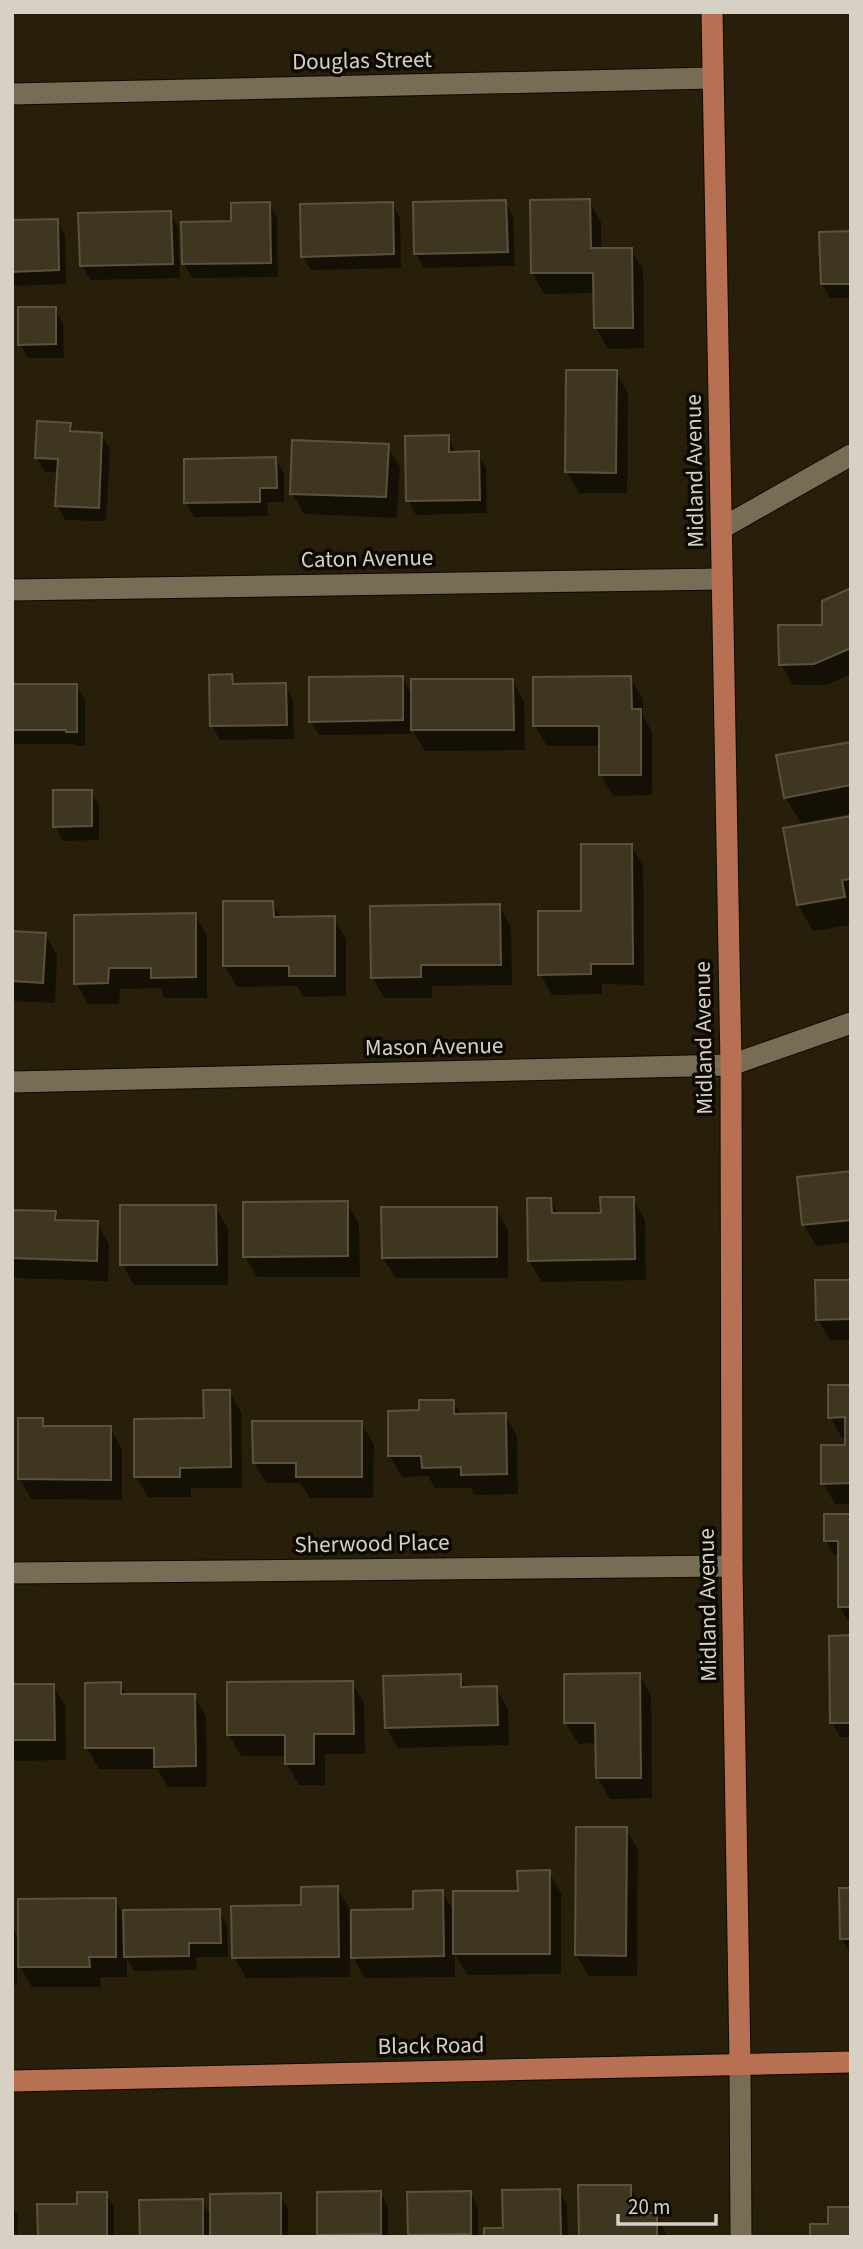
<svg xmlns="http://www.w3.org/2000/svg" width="863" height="2249" font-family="'Source Sans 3',sans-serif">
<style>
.shadow{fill:#0007}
.building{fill:#3f3621;stroke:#5c523c;stroke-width:2}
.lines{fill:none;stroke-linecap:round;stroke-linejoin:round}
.minor-casing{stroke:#100900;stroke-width:23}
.major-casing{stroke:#100900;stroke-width:23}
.minor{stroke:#776d55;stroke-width:21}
.major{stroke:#b77052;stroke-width:21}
.labels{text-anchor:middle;stroke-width:7;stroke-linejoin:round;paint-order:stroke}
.street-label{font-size:23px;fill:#d7d1c5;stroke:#0d0903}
</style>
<rect width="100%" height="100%" fill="#281f0a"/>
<g class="shadow">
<path d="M589,201L601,222V250L631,249L643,270L644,348L608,349L596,328L595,293L544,294L532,273Z"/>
<path d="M505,202L513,216L515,266L424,268L416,254Z"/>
<path d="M269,204L277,218L278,277L192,278L184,264L233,223Z"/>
<path d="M392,204L400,218L401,268L311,270L303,256Z"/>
<path d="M170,213L178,227L180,278L90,280L82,265Z"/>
<path d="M57,220L65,235L66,284L12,286V221Z"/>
<path d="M851,233V298H830L822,284Z"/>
<path d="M55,309L63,323L64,358H28L20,344Z"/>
<path d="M616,372L628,393L627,493H579L567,472Z"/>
<path d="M70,424L75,433L101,435L110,449L106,521L65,520L57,505L59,472H45L37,458Z"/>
<path d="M448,437L456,454L478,453L486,468L487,513L416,515L408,500Z"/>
<path d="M387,446L400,467L397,518L304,514L292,493Z"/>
<path d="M275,459L284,473V502H267L268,516L194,517L186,503Z"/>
<path d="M851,590V674L826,685H793L781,664L824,626Z"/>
<path d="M231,676L237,686L285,685L293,700L294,739L220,740L212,726Z"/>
<path d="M402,677L413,697L512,680L524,701L525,750L425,751L410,726L411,734L319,735L311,721Z"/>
<path d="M630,678L643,699V716L652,732V795L613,796L601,775V746H547L535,726Z"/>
<path d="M12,686H76L85,700V746H76L74,744H12Z"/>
<path d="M851,744V814L801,823L785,797Z"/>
<path d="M91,792L99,806V840L63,841L55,826Z"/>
<path d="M851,818V925L813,931L798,905Z"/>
<path d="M631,845L643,866L644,985L602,984V994L552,995L540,974Z"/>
<path d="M272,903L282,919L334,918L346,939V996L303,997L297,986L237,987L225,966Z"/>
<path d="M499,906L511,927L512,985L432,986V998H384L372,977Z"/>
<path d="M195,915L207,936V998H165L160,988L120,989L119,1004H88L76,983Z"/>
<path d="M12,933L45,934L57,955L55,1003L12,1001Z"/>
<path d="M851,1173V1242L816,1246L804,1225L799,1179Z"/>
<path d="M550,1199L559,1215L603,1214L633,1199L645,1220L646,1280L542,1282L529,1261Z"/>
<path d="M347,1203L359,1224L360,1277H257L245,1256Z"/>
<path d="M215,1207L228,1228V1285H134L122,1264Z"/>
<path d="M496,1209L508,1230V1278H396L383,1258Z"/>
<path d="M12,1211L55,1213L60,1222L97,1223L109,1244L108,1281L12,1278Z"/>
<path d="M851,1281V1340H830L818,1319Z"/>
<path d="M851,1386V1504H835L823,1483L847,1446V1438H842L830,1417Z"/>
<path d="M229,1391L241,1412L242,1488H191V1497H148L136,1477L205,1420Z"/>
<path d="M453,1401L462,1416L505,1415L517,1436L518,1494L475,1495L471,1488H435L428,1476L402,1477L390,1456L421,1412Z"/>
<path d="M42,1420L47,1428H110L122,1449V1500L31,1499L19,1478Z"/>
<path d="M361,1423L374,1444L373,1498H310L301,1483H266L254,1462Z"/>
<path d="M851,1516V1621H848L840,1607L839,1555H834L826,1540Z"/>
<path d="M851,1637V1737H840L832,1722Z"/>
<path d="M639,1674L651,1695L652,1798L610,1799L598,1778L597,1743L578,1744L566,1723Z"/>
<path d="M460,1676L467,1689L496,1688L508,1709L509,1745L398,1748L386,1727Z"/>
<path d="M352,1682L364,1703L365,1754H325V1785H299L287,1764V1756H241L229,1735Z"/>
<path d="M120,1684L127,1696H194L206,1716L207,1787H168L157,1769H99L87,1748Z"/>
<path d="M53,1685L65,1706L66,1760L12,1761V1686Z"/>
<path d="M626,1829L638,1850L637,1976H589L576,1955Z"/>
<path d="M549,1872L561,1893V1974L467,1975L455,1954V1977L365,1978L353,1957L442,1892L455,1913L519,1893Z"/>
<path d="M337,1888L349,1909L350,1977L246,1978L234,1957Z"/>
<path d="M851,1890V1955L841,1938Z"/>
<path d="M115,1900L125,1917L219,1911L227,1925L228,1957H196L197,1970L134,1971L127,1959V1977H100L101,1987H32L17,1961V1985H12V1927L20,1940Z"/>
<path d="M630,2187L642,2208V2215H656L668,2237H580Z"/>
<path d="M559,2191L567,2205L568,2237H486L504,2230Z"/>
<path d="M380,2192L388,2207V2237H320L319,2234Z"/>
<path d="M470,2193L478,2207V2237H411L409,2235Z"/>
<path d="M106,2194L114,2208V2237H40L79,2206Z"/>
<path d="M280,2195L288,2209V2237H213L210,2233V2237H141L202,2201L212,2218Z"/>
<path d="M12,2205L18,2215L17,2237H12Z"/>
</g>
<g class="building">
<path d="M590,199L591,248H632L633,328H594L593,273H531L530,200Z"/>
<path d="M506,200L508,252L414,254L413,202Z"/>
<path d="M270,202L271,263L182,264L181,222L231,221V203Z"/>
<path d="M393,202L394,254L301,257L300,204Z"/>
<path d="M171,211L173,264L80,266L78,213Z"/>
<path d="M58,219L59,270L12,272V220Z"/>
<path d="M851,231V284H821L819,232Z"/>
<path d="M18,307H56V344L18,345Z"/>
<path d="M566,370H617L616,473L565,472Z"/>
<path d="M37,421L71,423L70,431L102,433L99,508L55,506L58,459L35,458Z"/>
<path d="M449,435V452L479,451L480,500L406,501L405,436Z"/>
<path d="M292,440L389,444L386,497L290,494Z"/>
<path d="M276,457L277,488H260V502L184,503V459Z"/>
<path d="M851,588V648L814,664L779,665L778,625H822V601Z"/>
<path d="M232,674L233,684L286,683L287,725L210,726L209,675Z"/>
<path d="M403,676V720L309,722V677Z"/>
<path d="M631,676L632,709H641V775H599V726H533V677Z"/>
<path d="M411,679H513L514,730H411Z"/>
<path d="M12,684H77V732H66V730H12Z"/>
<path d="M851,742V785L784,798L776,755Z"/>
<path d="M53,790H92V826L53,827Z"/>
<path d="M851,816V879L842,880L845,897L797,905L783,828Z"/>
<path d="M581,844H632L633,964H591V974L538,975V911H581Z"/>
<path d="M223,901H273L274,917L335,916V976H289V966H223Z"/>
<path d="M500,904L501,965H421V977L371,978L370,906Z"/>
<path d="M196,913V977L151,978V968H109L108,983L74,984V915Z"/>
<path d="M12,931L46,933L43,983L12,981Z"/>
<path d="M851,1171V1220L802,1225L797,1177Z"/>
<path d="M600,1197H634L635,1259L528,1261L527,1198H551L552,1213H601Z"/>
<path d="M348,1201V1256L243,1257V1202Z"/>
<path d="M120,1205H216L217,1265H120Z"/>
<path d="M381,1207H497V1257L382,1258Z"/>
<path d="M12,1210L56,1211L55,1220L98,1221L97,1261L12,1258Z"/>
<path d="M815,1280H851V1319L816,1320Z"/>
<path d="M828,1385H851V1483L821,1484V1445H845V1417L828,1418Z"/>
<path d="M203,1390H230L231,1467L180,1468V1477H134V1419L204,1418Z"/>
<path d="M419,1400H454V1414L506,1413L507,1474L461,1475V1467L422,1468L421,1456H388V1411L419,1410Z"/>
<path d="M18,1418H43V1426H111V1480L18,1479Z"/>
<path d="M252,1421H362V1477H296V1463H253Z"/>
<path d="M824,1514H851V1607H838V1541H824Z"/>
<path d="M851,1635V1723H830L829,1636Z"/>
<path d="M640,1673L641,1778H596L595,1723H564V1674Z"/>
<path d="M461,1674V1687L497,1686L498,1725L385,1728L383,1676Z"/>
<path d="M353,1681L354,1734H314V1764H285V1735H227V1682Z"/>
<path d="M121,1682V1694H195L196,1766L154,1767V1748H85V1683Z"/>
<path d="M12,1684H54L55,1740H12Z"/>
<path d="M576,1827H627L626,1956L575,1955Z"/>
<path d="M550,1870V1954H453V1891H518L517,1871Z"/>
<path d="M338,1886L339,1957L232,1958L231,1906L301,1905V1887Z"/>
<path d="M839,1888H851V1939H840Z"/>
<path d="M443,1890L444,1956L351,1958V1910L413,1909V1891Z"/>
<path d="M116,1898V1957H89L90,1967H18V1899Z"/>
<path d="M220,1909L221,1943H189V1956L124,1957L123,1910Z"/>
<path d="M578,2185H631V2213H657V2237H579Z"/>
<path d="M560,2189L561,2237H484V2228H503L502,2190Z"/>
<path d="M381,2191V2234L317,2235V2192Z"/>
<path d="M471,2191V2234L408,2235L407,2192Z"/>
<path d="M77,2192H107V2237H38L37,2204H77Z"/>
<path d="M281,2193V2237L210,2236V2194Z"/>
<path d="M203,2199V2237H140L139,2200Z"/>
<path d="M828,2207H851V2237H810V2224H828Z"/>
</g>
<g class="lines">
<g class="minor-casing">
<g id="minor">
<path d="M12,94L712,78"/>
<path d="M722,528L851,455"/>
<path d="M12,590L722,579"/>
<path d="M12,1082L731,1065L851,1023"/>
<path d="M12,1573L732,1566"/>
<path d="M740,2063L741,2237"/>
</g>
</g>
<g class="major-casing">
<g id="major">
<path d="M712,12L731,1065L732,1566L740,2063"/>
<path d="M12,2081L851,2062"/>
</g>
</g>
<use href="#minor" class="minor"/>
<use href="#major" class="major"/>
</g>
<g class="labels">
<g class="street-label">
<text transform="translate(362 60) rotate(-1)" y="8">Douglas Street</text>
<text transform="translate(694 471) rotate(-91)" y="8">Midland Avenue</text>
<text transform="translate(367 558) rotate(-1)" y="8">Caton Avenue</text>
<text transform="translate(703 1038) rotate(-91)" y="8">Midland Avenue</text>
<text transform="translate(434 1046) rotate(-1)" y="8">Mason Avenue</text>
<text transform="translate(372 1543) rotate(-1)" y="8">Sherwood Place</text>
<text transform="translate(707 1605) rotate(-91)" y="8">Midland Avenue</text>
<text transform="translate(431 2045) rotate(-1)" y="8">Black Road</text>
</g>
</g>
<rect width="863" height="2249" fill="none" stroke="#d7d1c5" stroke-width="28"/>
<path d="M618 2214v10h98v-10" fill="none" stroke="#d7d1c5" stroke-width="3.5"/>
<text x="628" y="2214" font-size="21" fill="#d7d1c5" stroke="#0d0903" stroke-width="5" paint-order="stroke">20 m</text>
</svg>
